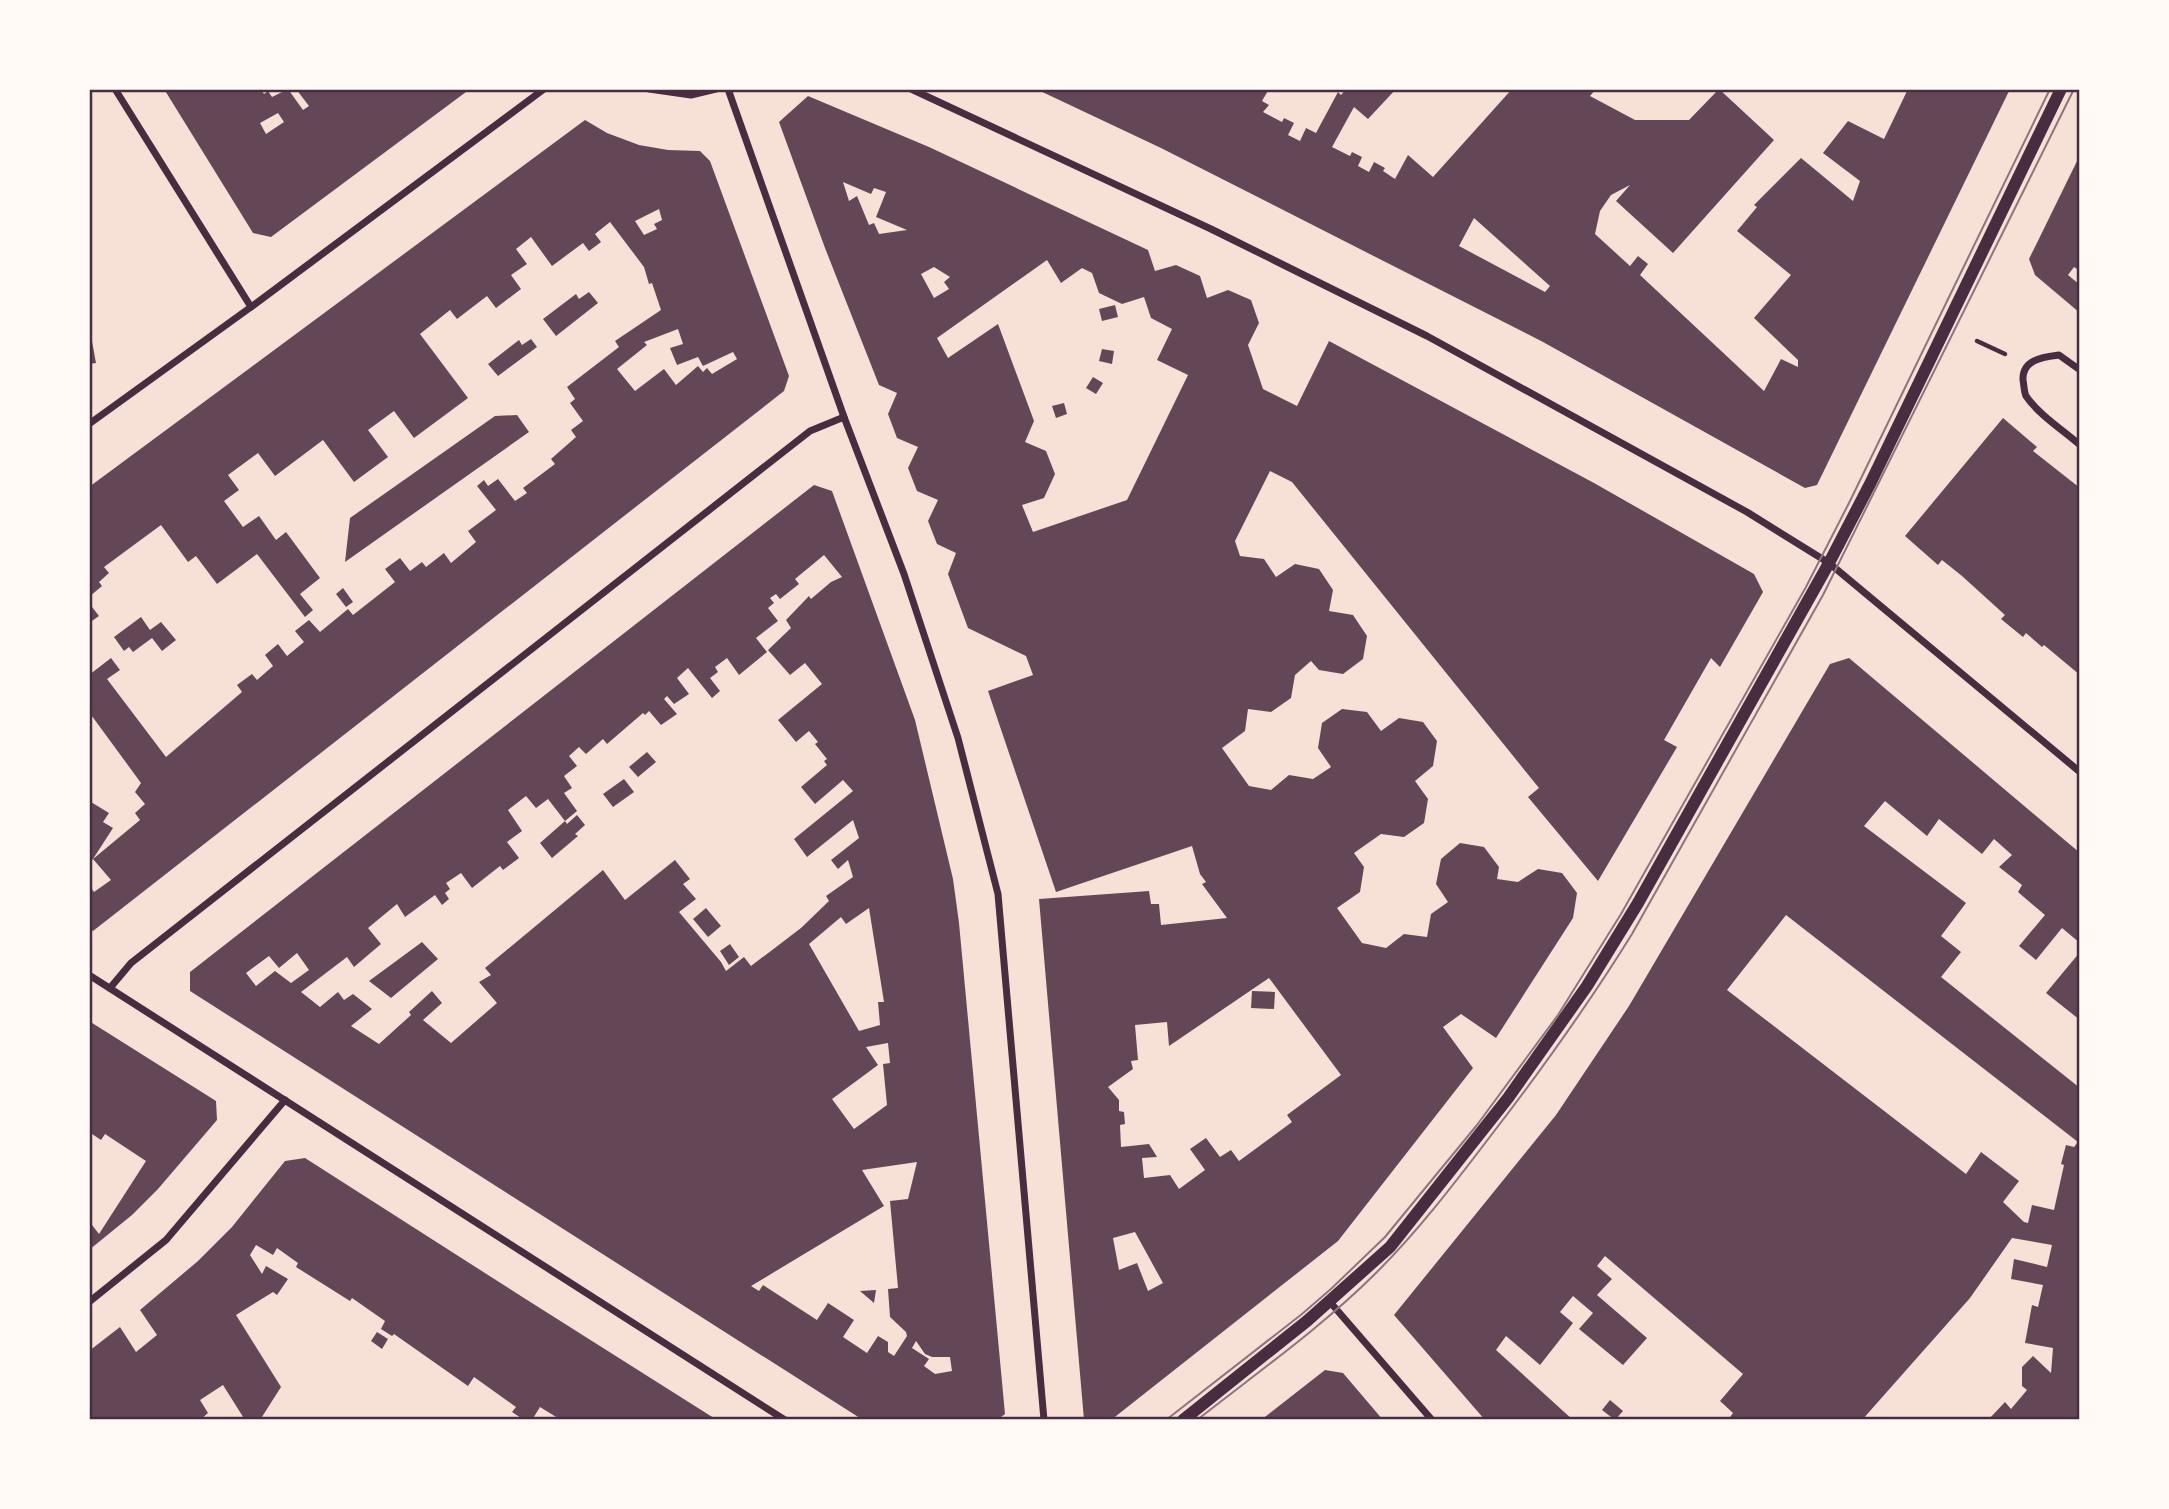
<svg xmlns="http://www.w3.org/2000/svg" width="2169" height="1509" font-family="Ubuntu,sans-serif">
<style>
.building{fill:#644757;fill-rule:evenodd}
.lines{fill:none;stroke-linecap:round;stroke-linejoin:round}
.path{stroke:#4a2c40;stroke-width:4.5}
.minor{stroke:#4a2c40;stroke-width:7}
.tertiary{stroke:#4a2c40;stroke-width:12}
.tram{stroke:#8f747c;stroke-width:2}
.neatline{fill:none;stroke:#4a2c40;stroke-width:2.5}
</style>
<rect width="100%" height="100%" fill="#f7e1d7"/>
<g class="building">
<path d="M164,89H261L264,94L268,91L272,97L288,89L303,110L309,106L296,89H470L271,237L253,233ZM278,113L284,122L266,134L260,123Z"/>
<path d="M1036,89H1269L1262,101L1269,105L1263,112L1282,122L1284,118L1294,123L1288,135L1300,141L1306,128L1316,133L1338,92L1341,95L1346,89H1396L1368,119L1354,107L1332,147L1350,156L1352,152L1362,157L1358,166L1369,172L1374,162L1385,168L1383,171L1395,179L1408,155L1433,177L1512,89H1596L1590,96L1635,120H1689L1719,89L1774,140L1673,253L1616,201L1630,185L1611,195L1600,211L1595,234L1630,266L1638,256L1648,264L1640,275L1764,391L1781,359L1798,367V360L1754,318L1791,275L1737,231L1757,207L1754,205L1801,158L1853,201L1860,181L1823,153L1848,121L1884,139L1908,89H2010L1817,485L1805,488L1543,342L1161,148ZM1474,218L1550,286L1545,292L1459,246Z"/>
<path d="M808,96L929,147L1148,250L1155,271L1176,265L1200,276L1207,298L1228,290L1251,300L1259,323L1248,345L1263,389L1297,406L1329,341L1594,483L1754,574L1763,592L1720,667L1711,658L1664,740L1677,747L1598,881L1528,797L1539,788L1292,482L1270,471L1235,541L1240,556L1264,559L1276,577L1295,564L1319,569L1333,590L1329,611L1353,615L1367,636L1363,659L1343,674L1319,670L1311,661L1295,675L1291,698L1271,712L1248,709L1245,731L1222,748L1249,786L1271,790L1289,775L1313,779L1331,767L1318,748L1322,723L1342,709L1367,712L1381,731L1399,718L1423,722L1437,741L1433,766L1415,781L1428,799L1424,823L1404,837L1381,834L1354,853L1364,867L1360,892L1337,908L1362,943L1386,948L1404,934L1427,937L1431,914L1448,902L1436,884L1441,859L1460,843L1484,847L1499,867L1497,879L1518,882L1538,869L1562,873L1577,893L1573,918L1496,1038L1461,1014L1443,1027L1473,1068L1338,1241L1111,1420H1084L1039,899L1149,891L1151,904H1159L1161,925L1227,918L1202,884L1206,882L1200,874L1192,846L1056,892L988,691L1033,675L1026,656L968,628L948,574L956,553L937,544L928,521L938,500L917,491L908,468L918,447L897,438L888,414L897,393L879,385L825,248L779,122ZM843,182L871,194L874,188L886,192L876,217L907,230L879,234L874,223L869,225L857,196L849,201ZM1047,260L1061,283L1082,268L1092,273L1099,293L1122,304L1144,297L1151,318L1172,329L1157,360L1188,375L1127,500L1033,532L1022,505L1044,498L1055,474L1046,451L1025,442L1034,421L998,324L948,358L937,338ZM934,267L950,277L944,282L949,289L934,298L921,274ZM1269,978L1341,1075L1287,1115L1292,1122L1239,1161L1231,1150L1220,1157L1206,1138L1190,1149L1205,1170L1179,1189L1170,1175L1144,1178L1142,1158L1157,1157L1149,1144L1121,1147L1120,1125L1125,1124L1124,1112L1119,1111V1100L1108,1087L1133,1069L1131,1061L1138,1060L1135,1025L1167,1022L1169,1046ZM1135,1232L1163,1283L1148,1291L1137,1263L1119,1270L1113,1238Z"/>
<path d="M585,120L607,133L639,145L668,150L700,151L710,161L789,376L784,391L93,931L89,928V885L94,892L111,880L93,859L89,865V797L92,799L91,802L109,813L103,822L113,828L93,859L140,820L135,813L145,804L135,792L141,783L89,712V675L111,658L120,670L107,679L166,757L242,692L237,685L252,674L257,680L273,666L265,655L278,644L287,656L304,642L295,631L309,620L320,632L348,609L353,615L395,582L385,569L400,558L410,571L422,562L426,567L444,553L451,563L476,542L468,531L496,510L477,486L484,480L488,486L498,479L515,501L527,493L523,488L555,464L551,459L576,437L571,430L583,421L570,403L575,399L567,387L619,347L615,341L661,310L652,283L649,284L644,267L610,222L595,234L601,242L589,251L583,243L552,266L531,237L516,249L527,264L511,275L521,289L496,308L487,296L457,319L450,310L420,334L468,398L414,438L394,411L368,430L388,457L354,482L323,440L275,476L258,453L228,475L239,490L224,501L243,527L259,516L276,540L286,532L320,578L300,594L313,610L305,617L257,554L217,584L196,556L188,562L161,525L104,567L109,573L99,582L102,586L89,597V487ZM659,209L662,220L654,224L657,229L644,235L635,221ZM678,329L683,344L670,348L677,365L698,357L703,366L733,352L737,359L712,374L707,368L703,372L698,366L676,385L664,369L635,391L617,369L647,345L644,342Z"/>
<path d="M2080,155V271L2074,267L2068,275L2080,285V313L2035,275L2029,259Z"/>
<path d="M589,292L598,303L556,336L543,319L576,294L579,299Z"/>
<path d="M1115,305L1118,317L1102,321L1099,309Z"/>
<path d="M89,325L96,363L89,364Z"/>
<path d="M531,339L537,347L498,376L488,364L519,340L522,345Z"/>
<path d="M1102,349L1114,351L1112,364L1099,361Z"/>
<path d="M1093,377L1103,383L1096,394L1086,388Z"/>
<path d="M1064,403L1067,414L1056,418L1052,406Z"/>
<path d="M517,415L529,432L345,562L350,518L495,416Z"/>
<path d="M2003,418L2037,447L2033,451L2080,488V675L2044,645L2042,647L2026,633L2023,637L2001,619L2005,615L1962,576L1942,560L1938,565L1905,536Z"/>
<path d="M814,485L832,491L915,720L953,879L959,923L1005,1414L997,1420H863L190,991V972ZM824,555L842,577L831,582L811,599L809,596L786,620L791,628L768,650L790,675L805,663L822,684L778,720L796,742L809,731L818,742L815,744L827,759L824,761L827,765L801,787L815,804L843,780L853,791L794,839L807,857L853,820L859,838L831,860L838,869L848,860L853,877L826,896L829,901L801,928L751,966L744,957L726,971L721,962L679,912L696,899L683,884L690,879L675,860L625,900L603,870L485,968L491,975L479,982L497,1003L451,1043L423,1020L442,1003L432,991L409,1012L411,1015L379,1044L351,1026L372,1009L353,994L344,1000L338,992L320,1007L301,992L347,957L354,967L381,944L368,928L397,904L405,917L435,895L442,905L449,899L445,893L450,889L446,883L461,873L472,888L500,866L503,870L519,858L507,842L522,831L508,810L526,796L536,808L548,799L565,821L540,843L552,858L578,836L575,834L585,825L577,815L567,824L565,821L577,811L564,793L572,788L564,776L577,766L569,756L579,747L586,754L603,739L607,744L643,713L645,715L649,711L661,725L677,714L664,699L667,696L674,704L689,694L677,678L688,668L712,698L720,691L710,678L718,672L715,667L727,658L739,675L767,652L756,638L778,621L768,608L774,603L770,598L776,594L780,599L799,584L795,579ZM869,908L884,1002H878L880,1025L859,1031L809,944L841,917L846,924ZM297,953L309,970L291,983L275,971L256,986L246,973L269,956L279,968ZM888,1043L890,1063L883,1064L887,1105L854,1129L832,1099L878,1065L866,1047ZM917,1162L908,1199L890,1201L898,1288L888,1289L890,1317L906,1332L907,1336L894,1356L888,1352V1342L878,1336L867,1353L843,1337L854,1320L828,1303L817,1320L763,1285L759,1291L751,1286L884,1206L862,1170ZM916,1341L925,1354L932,1357H950L952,1371L935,1374L924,1366L929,1359L912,1348Z"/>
<path d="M343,588L353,602L346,607L336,594Z"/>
<path d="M89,603L99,616L89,623Z"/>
<path d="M141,617L150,630L161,622L176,640L162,651L152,638L133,652L129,647L124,651L114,637Z"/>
<path d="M1849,658L2080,853V943L2062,928L2036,960L2019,946L2045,915L2018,892L2022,885L1999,867L2012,855L1994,839L1982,854L1939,819L1927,836L1885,801L1864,826L1966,903L1941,936L1961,952L1941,977L2080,1088V1420H1988L2005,1402L2011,1409L2027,1390L2022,1386V1367L2033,1356L2051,1373L2053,1348L2025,1343L2032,1305L2038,1307L2043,1285L2011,1279L2014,1259L2047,1267L2052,1245L2012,1238L1970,1298L1862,1420H1728L1733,1413L1720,1401L1743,1374L1605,1256L1597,1266L1612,1279L1597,1295L1647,1338L1623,1365L1579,1329L1593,1313L1573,1296L1560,1312L1573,1323L1540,1365L1506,1336L1496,1350L1573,1420H1485L1394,1315L1556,1115L1629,1006L1830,664ZM1786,915L2078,1142L2074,1147L2066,1145L2061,1164L2064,1165L2054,1210L2032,1205L2028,1223L2024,1222L2003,1202L2019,1181L1981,1152L1966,1174L1727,990Z"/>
<path d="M647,752L656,762L638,777L629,767Z"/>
<path d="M624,779L634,792L613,807L603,794Z"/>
<path d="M706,908L721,926L708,937L693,919Z"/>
<path d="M422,942L438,959L391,998L369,981Z"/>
<path d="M730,944L739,957L729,965L720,951Z"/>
<path d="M2080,952V1020L2046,993Z"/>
<path d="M1252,991L1275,992L1274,1009L1251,1008Z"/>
<path d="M89,1021L216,1101L217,1120L158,1189L132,1215L89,1250V1221L99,1234L146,1161L105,1134L101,1140L89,1132L91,1125L89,1124Z"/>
<path d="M305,1158L524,1298L717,1420H561L540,1407L532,1420H524L512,1412L516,1407L474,1377L468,1386L394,1334L392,1336L381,1329L385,1321L352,1298L350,1301L296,1267L298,1263L277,1248L273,1255L256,1245L250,1255L262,1274L266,1266L288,1279L277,1295L273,1292L236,1315L281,1387L260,1420H245L223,1385L200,1400L208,1413L200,1420H89V1351L120,1327L136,1352L157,1335L140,1310L198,1261L232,1227L285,1161Z"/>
<path d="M876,1290L874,1303L860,1291Z"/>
<path d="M377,1332L388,1339L382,1349L371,1341Z"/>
<path d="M1325,1370L1343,1373L1383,1420H1261Z"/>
<path d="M1610,1400L1623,1411L1615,1420L1602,1410Z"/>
</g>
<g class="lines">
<path class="path" d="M1977,341L2005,354"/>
<g class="minor">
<path d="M115,89L251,307"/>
<path d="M649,89L691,95L716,89"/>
<path d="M728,89L844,417L904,574L958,738L998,894L1044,1420"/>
<path d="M911,89L1211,229L1427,336L1747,512L1829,563L2080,772"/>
<path d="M2080,370L2059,355C2044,357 2022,359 2023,380C2024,385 2024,392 2026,396C2039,415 2063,430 2080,445"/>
<path d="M89,424L251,307L544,89"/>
<path d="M89,975L785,1420"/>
<path d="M110,988L131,963L810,431L844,417"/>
<path d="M89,1302L166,1240L285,1100"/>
<path d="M1330,1302L1432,1420"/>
</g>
<path class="tertiary" d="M1183,1420L1307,1321L1390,1247L1508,1098L1587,986L1638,903L1829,563L1870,484L2061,89"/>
<g class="tram">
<path d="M1166,1420L1302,1314L1332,1288L1385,1237L1477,1125L1558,1015L1621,914L1806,587L1850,501L2050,89"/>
<path d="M1197,1420C1258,1372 1322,1327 1377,1272C1418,1231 1454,1184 1489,1138C1540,1072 1588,1005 1632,934L1823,595L2074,89"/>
</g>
</g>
<rect width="2169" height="1509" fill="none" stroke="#fffaf5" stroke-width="182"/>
<rect x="91" y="91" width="1987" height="1327" class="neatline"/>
</svg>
